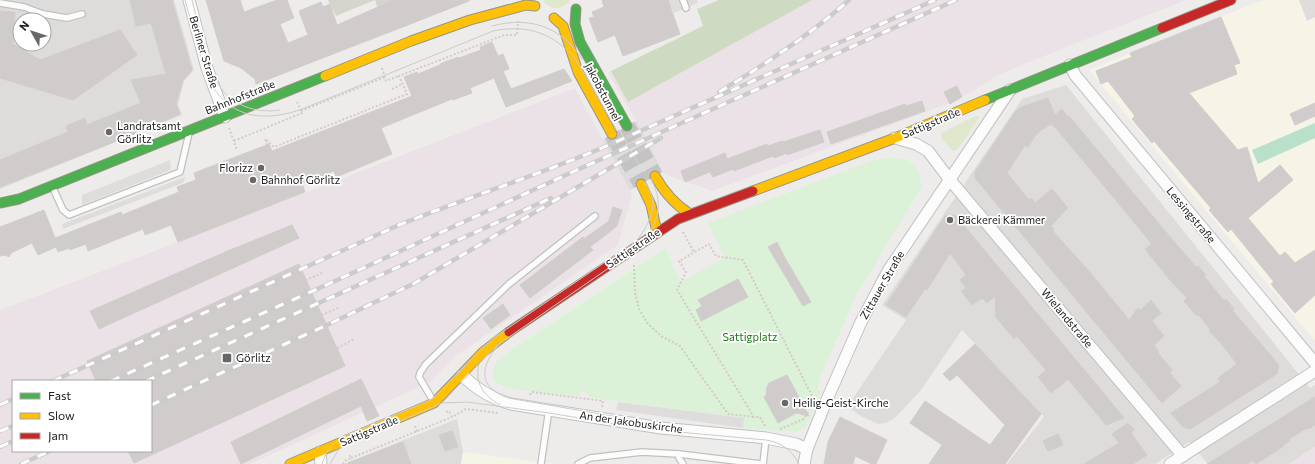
<svg xmlns="http://www.w3.org/2000/svg" width="1315" height="464" font-family="Commissioner,sans-serif">
<style>
.residential{fill:#dddcdb;fill-rule:evenodd}
.industrial{fill:#ebe2e8;fill-rule:evenodd}
.education{fill:#f6f3e7}
.construction{fill:#d6d4cc}
.grass{fill:#dfe8cc}
.forest{fill:#cedac1}
.park{fill:#dbf1d8}
.pitch{fill:#b9e0ca}
.parking{fill:#dedddc}
.pier{fill:#dddcdc}
.building{fill:#cfcccb;stroke:#d1cdcb}
.lines{fill:none;stroke-linecap:round;stroke-linejoin:round}
.secondary-tunnel{stroke:#c5c3c2;stroke-width:16;stroke-dasharray:16 8;stroke-linecap:butt}
.lane-casing{stroke:#c1c1c0;stroke-width:8}
.street-casing{stroke:#c1c1c0;stroke-width:13}
.fast-casing{stroke:#979583;stroke-width:11}
.slow-casing{stroke:#979583;stroke-width:11}
.jam-casing{stroke:#979583;stroke-width:11}
.path{stroke:#d6c9c9;stroke-width:2;stroke-dasharray:2 2;stroke-linecap:butt}
.lane{stroke:#fcfcfc;stroke-width:5.5}
.street{stroke:#fcfcfc;stroke-width:11}
.fast{stroke:#4caf50;stroke-width:9}
.slow{stroke:#ffc107;stroke-width:9}
.jam{stroke:#c62828;stroke-width:9}
.tram{stroke:#cbcbcb;stroke-width:1}
.rail-casing{stroke:#cbcbcb;stroke-width:4.5}
.rail{stroke:#fff;stroke-width:3;stroke-dasharray:9;stroke-linecap:butt}
.poi-dot{fill:#686767;stroke:#fff;stroke-width:1.5}
.labels{text-anchor:middle;stroke-width:3.5;stroke-linejoin:round;paint-order:stroke}
.street-label{font-size:11px;fill:#202020;stroke:#fff}
.poi-label{font-size:11px;fill:#202020;stroke:#fff;text-anchor:start}
.park-label{font-size:11px;fill:#1c7517;stroke:#fff}
</style>
<rect width="100%" height="100%" fill="#eeecea"/>
<g class="residential">
<path d="M0,0H174L194,70L184,81L178,104L182,115L0,189ZM20,20H44V44H20Z"/>
<path d="M1066,85L1310,388L1315,385V447L1289,464H1208L1189,442L1155,464H1007L1044,417L962,330L921,390L895,418L886,423L878,424L861,416L847,407L906,320L882,305L1022,99Z"/>
<path d="M457,419L463,452L461,464H343Z"/>
</g>
<g class="industrial">
<path d="M756,0H1187L1089,38L1000,74L972,92L950,103L712,191L666,175L663,172L630,190L632,194L618,245L457,355L430,382L250,464H0V310L215,228L575,88L603,140L636,121L608,73ZM13,381H151V451H13Z"/>
<path d="M1315,447V464H1289Z"/>
</g>
<g class="education">
<path d="M1263,0H1315V341L1089,70Z"/>
<path d="M463,452L552,464H461Z"/>
</g>
<path class="construction" d="M328,0H471L386,34L375,0L336,16Z"/>
<g class="grass">
<path d="M543,0H571C563,10 550,11 543,0Z"/>
<path d="M976,116H980L958,149L953,151L942,139L941,135L943,132Z"/>
</g>
<path class="forest" d="M719,0H812L628,102L611,71L703,26L697,9Z"/>
<path class="park" d="M887,158C911,157 918,163 922,187L856,295L820,378L817,389L821,391L806,426L798,432L743,428L744,418L588,397L589,393L580,392L579,396C563,394 506,392 496,382C489,375 495,363 501,357L665,248L680,282L725,258L708,223L871,161Z"/>
<path class="pitch" d="M1315,123V138L1258,164L1252,150Z"/>
<g class="parking">
<path d="M668,0H697L698,3L674,13Z"/>
<path d="M1299,0H1315V17L1307,21Z"/>
<path d="M121,86L125,110L96,114L0,152V90L42,101L78,100L91,93Z"/>
<path d="M170,160L171,170L82,205V195Z"/>
<path d="M185,177L184,182L175,186L63,229L62,224Z"/>
<path d="M618,402L744,418L743,428L616,410Z"/>
</g>
<path class="pier" d="M636,121L663,172L630,190L603,140Z"/>
<g class="building">
<path d="M130,0H172L192,70L183,80L176,104L180,114L127,137L0,187V160L68,132L66,126L85,118L87,125L141,103L131,80L166,74L151,23L136,26Z"/>
<path d="M206,0H240L244,12L277,0H287L294,18L280,24L288,43L308,35L299,11L321,2L323,7L330,4L337,25L394,0L469,1L256,84L255,79L241,68L224,61Z"/>
<path d="M602,0H668L680,34L623,56L615,35L598,42L589,18L594,17L592,12L604,7Z"/>
<path d="M0,11L15,12L13,44L40,60L120,30L137,55L73,100L0,78Z"/>
<path d="M1221,17L1240,63L1234,65L1237,74L1189,93L1238,150L1247,147L1258,183L1280,165L1293,180L1248,218L1280,256L1285,252L1295,263L1315,250V295L1295,313L1271,284L1274,282L1231,229L1228,232L1209,210L1211,208L1154,141L1152,143L1132,119L1135,116L1108,81L1101,84L1096,71L1132,57L1130,53Z"/>
<path d="M492,42L498,56L503,54L509,69L503,71L511,89L564,69L572,81L506,107L494,78L470,88L472,93L453,100L452,99L381,128L392,154L336,177L334,171L302,183L305,192L178,242L171,225L145,235L143,229L88,251L86,244L70,250L69,248L58,252L56,247L38,255L32,243L11,253L9,257L5,255L0,256V227L44,210L55,238L121,212L122,215L179,192L177,187L196,180L194,173L269,144L272,151L412,96L404,77L417,72L418,74L440,65V64L458,57L459,58L481,50L480,47Z"/>
<path d="M957,86L962,97L950,104L944,92Z"/>
<path d="M1048,98L1055,115L1062,109L1068,117L1069,116L1166,232L1196,267L1198,266L1206,275L1204,276L1224,301L1226,299L1234,309L1232,310L1279,365L1277,374L1190,429L1183,427L1171,413L1220,382L1218,378L1237,364L1220,342L1209,331L1211,330L1198,314L1197,316L1184,301L1187,298L1169,279L1145,249L1152,244L1056,128L1051,124L1037,133L1028,147L1025,145L1007,173L1029,200L1031,198L1035,203L1052,189L1068,208L1051,226L1054,229L1052,230L1094,277L1129,320L1138,308L1141,310L1151,300L1161,313L1152,321L1164,336L1154,345L1159,352L1158,353L1172,370L1170,373L1181,386L1162,403L975,178V172L1015,112L1021,107Z"/>
<path d="M922,101L925,111L831,144L827,132L905,104L906,106Z"/>
<path d="M1315,103V116L1295,125L1290,114Z"/>
<path d="M820,130L824,142L787,155V153L774,158L773,156L734,171L733,169L713,177L710,172L685,182L681,171L725,153L727,159L767,144L768,146L782,141L783,142Z"/>
<path d="M613,207L622,210L617,226L590,247L593,250L530,298L520,285L583,237L584,239L609,221Z"/>
<path d="M955,215L1101,390L1124,418L1106,425L1068,379L1051,393L1038,377L1046,370L1017,336L1014,339L996,317L995,296L987,303L982,298L972,305L961,291L966,288L960,280L966,275L950,253L929,287L927,290L925,289L906,317L886,305L945,216Z"/>
<path d="M292,225L299,238L99,329L90,311L230,250Z"/>
<path d="M777,242L785,258L811,302L803,306L768,247Z"/>
<path d="M299,264L345,366L134,463L128,451H151V381H96L87,361Z"/>
<path d="M738,279L748,297L701,321L696,310L702,306L698,300Z"/>
<path d="M503,304L510,315L491,329L483,318Z"/>
<path d="M975,344L1041,414L1005,464H929L942,445L910,423L925,401L990,445L1005,425L957,375L950,381L943,374Z"/>
<path d="M787,375L809,416L796,413L778,423L764,397L766,396L767,387L769,383Z"/>
<path d="M361,379L379,416L367,421L361,406L241,464L231,442Z"/>
<path d="M1315,397V425L1308,429L1307,428L1289,439L1290,441L1283,445L1284,446L1256,464L1253,460L1247,464H1207Z"/>
<path d="M840,417L887,440L876,464H872L855,456L853,464H824L828,442Z"/>
<path d="M1128,423L1134,430L1131,433L1147,455L1133,464H1084L1119,443L1112,434Z"/>
<path d="M452,431L458,447L445,451L439,435Z"/>
<path d="M1058,434L1063,445L1048,451L1043,441Z"/>
<path d="M403,442L411,464H348V463Z"/>
</g>
<g class="lines">
<g class="secondary-tunnel">
<path d="M627,126L655,176"/>
<path d="M612,134L641,184"/>
</g>
<g class="lane-casing">
<g id="lane">
<path d="M683,0L686,8"/>
<path d="M0,3L24,7L43,14L67,18L82,14"/>
<path d="M53,188L63,210L69,215L180,172L189,133"/>
<path d="M434,402L419,377L420,373L426,364L509,284L595,216"/>
<path d="M679,454L761,464"/>
<path d="M541,464L549,409"/>
<path d="M578,464L590,458L642,452L679,454V458L683,464"/>
<path d="M763,464L766,438"/>
</g>
</g>
<g class="street-casing">
<g id="street">
<path d="M189,0L207,68L225,117"/>
<path d="M1070,65L1075,75L1315,363"/>
<path d="M895,138L916,144L928,151L950,180L1183,456"/>
<path d="M462,375C476,389 493,399 511,404L661,428L766,438L796,444L807,449"/>
<path d="M320,452L321,464"/>
<path d="M804,464L807,449L825,404L861,322L888,271L1010,90"/>
<path d="M1170,464L1315,371"/>
</g>
</g>
<g class="fast-casing">
<g id="fast">
<path d="M576,9L575,24L580,42L627,126"/>
<path d="M985,100L1162,28"/>
<path d="M0,203L19,199L325,76"/>
</g>
</g>
<g class="slow-casing">
<g id="slow">
<path d="M554,18L563,26L578,72L612,134"/>
<path d="M325,76L411,41L470,20L526,5L535,6"/>
<path d="M655,176C664,192 674,204 690,214"/>
<path d="M641,184L651,205L657,232"/>
<path d="M753,191L895,138L985,100"/>
<path d="M290,464L434,403L483,352L509,332"/>
</g>
</g>
<g class="jam-casing">
<g id="jam">
<path d="M1162,28L1231,0"/>
<path d="M509,332L678,219L753,191"/>
</g>
</g>
<g class="path">
<path d="M382,68L386,81L399,76"/>
<path d="M392,89L402,84"/>
<path d="M301,111L385,77"/>
<path d="M229,128L237,150"/>
<path d="M234,141L302,113L297,102"/>
<path d="M267,145L265,139L274,147L407,94L399,76L504,35H517L518,21"/>
<path d="M683,232L694,252"/>
<path d="M634,265L635,292L639,309L648,324L661,336L680,346L728,414L754,417"/>
<path d="M299,274L306,290"/>
<path d="M302,282L324,272"/>
<path d="M314,309L321,324"/>
<path d="M318,317L340,307"/>
<path d="M330,342L338,358"/>
<path d="M334,350L354,339"/>
<path d="M530,395L531,392L603,401L602,407"/>
<path d="M446,412L449,411L452,417L466,409L498,413"/>
<path d="M415,426L417,432"/>
<path d="M765,426L760,417H754L677,290L686,272L679,261L709,244L716,256L743,260L814,400"/>
<path d="M780,429L804,419L809,410"/>
<path d="M351,458L452,417"/>
<path d="M343,464L344,461L351,458L349,454"/>
</g>
<use href="#lane" class="lane"/>
<use href="#street" class="street"/>
<use href="#fast" class="fast"/>
<use href="#slow" class="slow"/>
<use href="#jam" class="jam"/>
<g class="tram">
<path d="M185,0L206,76C228,117 258,123 300,110L493,31C528,24 554,33 577,61L617,131"/>
<path d="M192,0C196,17 201,34 206,50C209,61 211,73 217,82C229,105 256,114 280,110"/>
<path d="M492,26C529,16 561,26 582,59"/>
<path d="M650,232C661,213 661,198 651,179"/>
<path d="M499,344C481,366 476,386 508,398L675,427"/>
<path d="M479,364C474,383 484,396 500,405"/>
<path d="M442,403L487,355L499,344L629,254L640,244"/>
<path d="M322,464C326,452 331,445 342,437L430,400L440,392L479,351L495,337L636,241C645,231 654,215 653,200C652,194 648,188 645,182"/>
<path d="M330,464L339,449L345,445L442,403L467,402L549,413L645,429L766,440C782,443 791,449 799,464"/>
</g>
<g class="rail-casing">
<g id="rail">
<path d="M719,92C764,65 810,35 849,0"/>
<path d="M53,381L399,225C466,198 535,176 602,148L935,0"/>
<path d="M111,381L335,281L568,174L956,0"/>
<path d="M146,381L551,198"/>
<path d="M0,405L13,399"/>
<path d="M151,405L327,325L413,284L661,138"/>
<path d="M0,431L13,426"/>
<path d="M0,447L13,441"/>
<path d="M21,464L50,451"/>
</g>
</g>
<use href="#rail" class="rail"/>
</g>
<g class="poi-dot">
<circle cx="109" cy="132" r="4"/>
<circle cx="261" cy="168" r="4"/>
<circle cx="253" cy="180" r="4"/>
<circle cx="950" cy="220" r="4"/>
<rect x="222" y="353" width="10" height="10" rx="2"/>
<circle cx="785" cy="403" r="4"/>
</g>
<g class="labels">
<g class="street-label">
<text transform="translate(204 52) rotate(73)" y="4">Berliner Straße</text>
<text transform="translate(603 92) rotate(62)" y="4">Jakobstunnel</text>
<text transform="translate(240 97) rotate(-22)" y="4">Bahnhofstraße</text>
<text transform="translate(931 123) rotate(-23)" y="4">Sattigstraße</text>
<text transform="translate(1191 215) rotate(50)" y="4">Lessingstraße</text>
<text transform="translate(633 248) rotate(-34)" y="4">Sattigstraße</text>
<text transform="translate(882 285) rotate(-60)" y="4">Zittauer Straße</text>
<text transform="translate(1067 318) rotate(50)" y="4">Wielandstraße</text>
<text transform="translate(631 422) rotate(8)" y="4">An der Jakobuskirche</text>
<text transform="translate(369 431) rotate(-23)" y="4">Sattigstraße</text>
</g>
<g class="poi-label">
<text x="117" y="130">Landratsamt<tspan x="117" dy="13">Görlitz</tspan></text>
<text x="253" y="172" text-anchor="end">Florizz</text>
<text x="261" y="184">Bahnhof Görlitz</text>
<text x="958" y="224">Bäckerei Kämmer</text>
<text x="236" y="362">Görlitz</text>
<text x="793" y="407">Heilig-Geist-Kirche</text>
</g>
<g class="park-label">
<text x="750" y="341">Sattigplatz</text>
</g>
</g>
<rect x="12" y="380" width="140" height="72" fill="#ffffff" stroke="#a6a6a6"/>
<rect x="20" y="393" width="20" height="6" fill="#4caf50" stroke="#a6a6a6"/>
<text x="48" y="400" font-size="12" fill="#202020">Fast</text>
<rect x="20" y="413" width="20" height="6" fill="#ffc107" stroke="#a6a6a6"/>
<text x="48" y="420" font-size="12" fill="#202020">Slow</text>
<rect x="20" y="433" width="20" height="6" fill="#c62828" stroke="#a6a6a6"/>
<text x="48" y="440" font-size="12" fill="#202020">Jam</text>
<g transform="translate(32 32) rotate(309)"><circle r="19" fill="#ffffff" stroke="#a6a6a6"/>
<path d="M0-3L7 15L0 10L-7 15Z" fill="#686767"/>
<text y="-6" font-size="11" font-weight="bold" text-anchor="middle" fill="#202020">N</text>
</g>
</svg>
